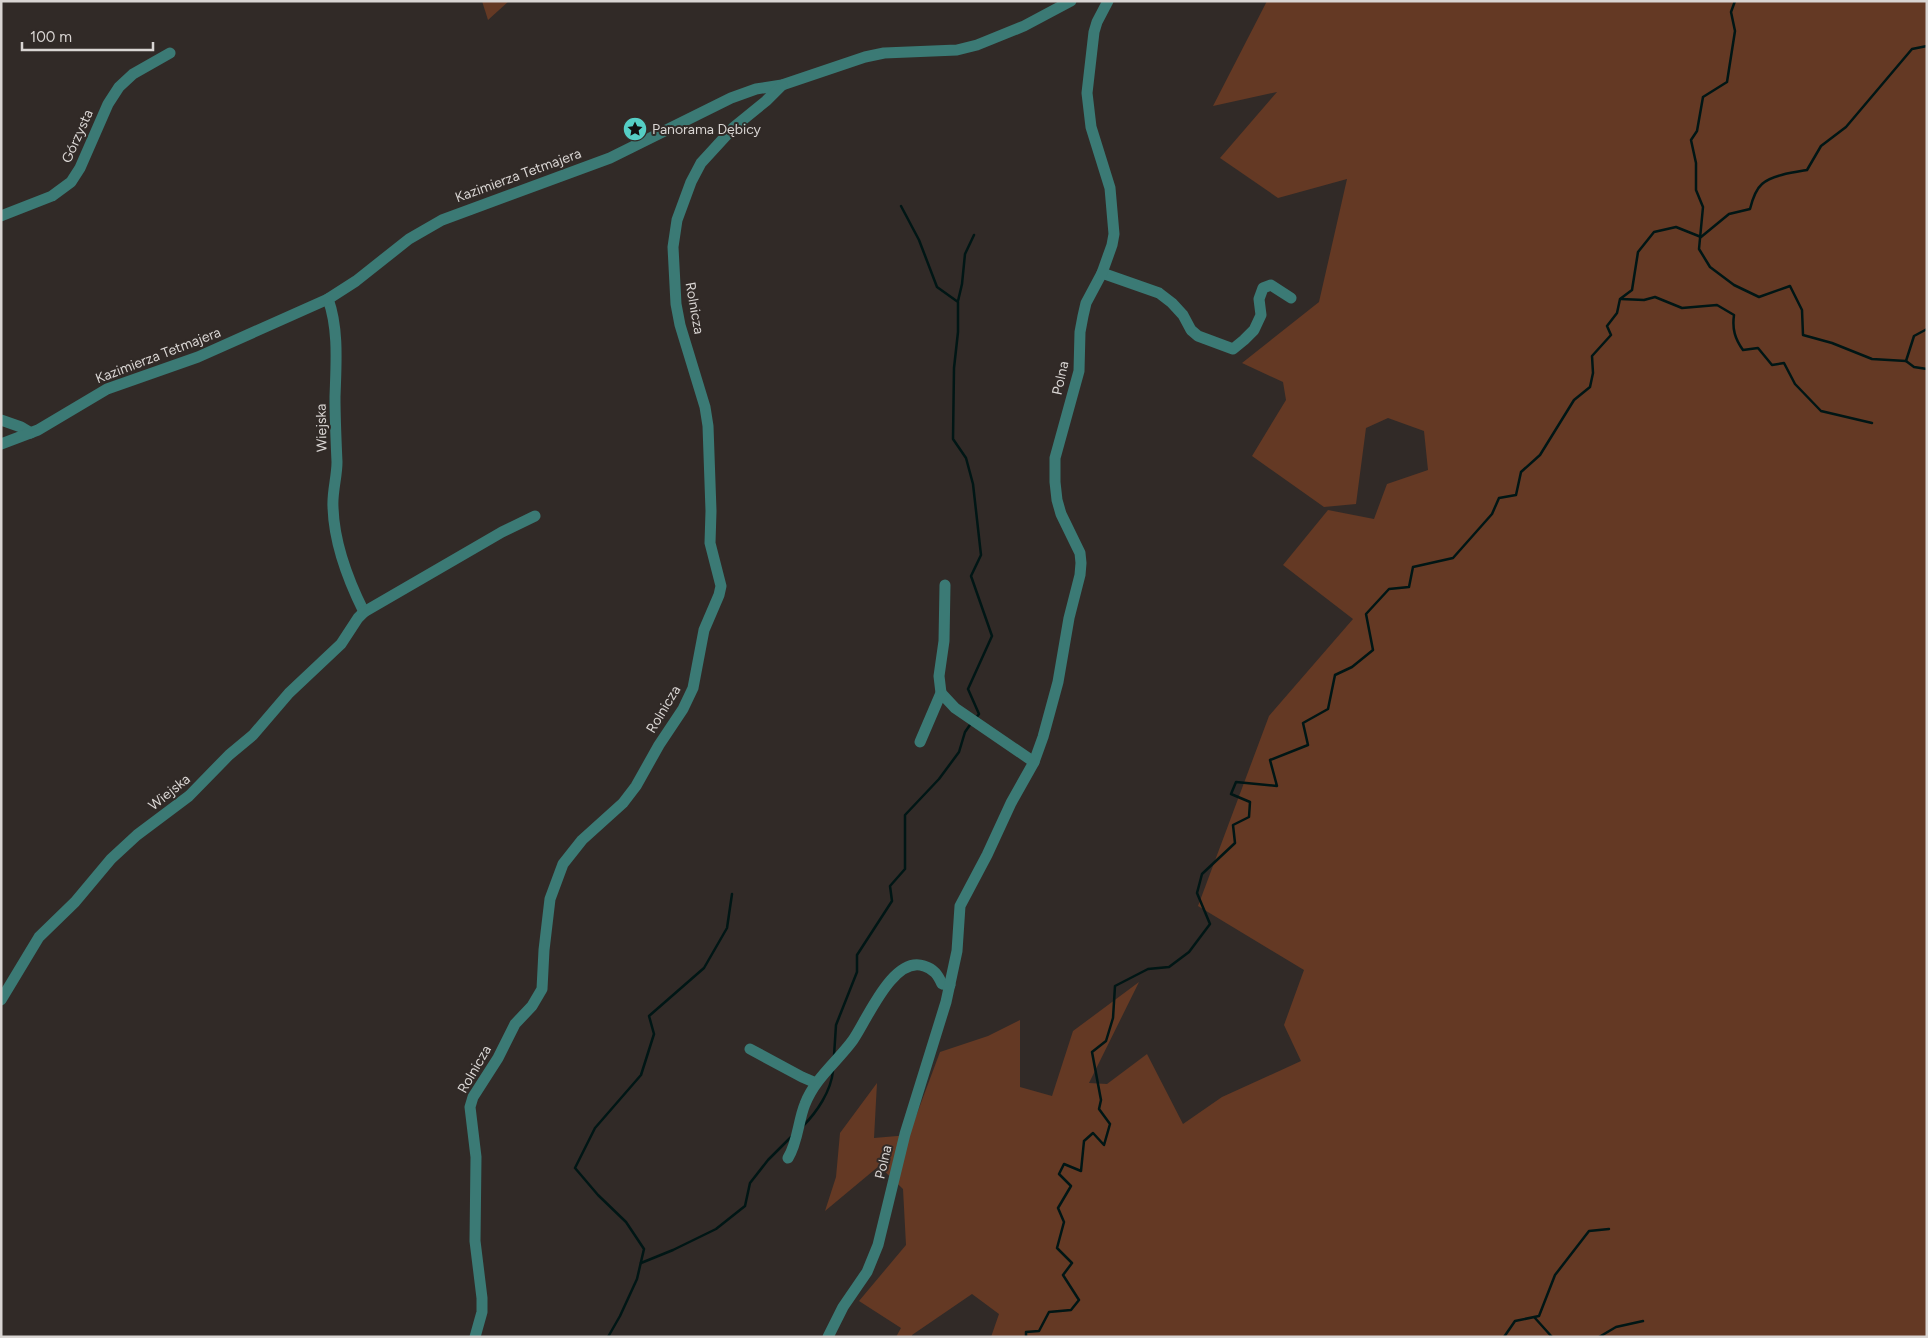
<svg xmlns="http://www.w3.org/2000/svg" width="1928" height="1338" font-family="Figtree,sans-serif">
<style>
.green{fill:#643924}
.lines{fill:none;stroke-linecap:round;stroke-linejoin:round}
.stream{stroke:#001615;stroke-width:2.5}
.minor{stroke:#3b7a75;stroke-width:11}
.labels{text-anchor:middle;stroke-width:4;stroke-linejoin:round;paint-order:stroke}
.poi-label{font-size:14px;fill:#d9d5d3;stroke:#312a27;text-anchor:start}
.street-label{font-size:14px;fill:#d9d5d3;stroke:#312a27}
</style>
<rect width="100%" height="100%" fill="#312a27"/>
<g class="green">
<path d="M482,1H509L488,20Z"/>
<path d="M1267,1H1927V1337H991L999,1314L972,1294L912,1335V1337H896L901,1328L859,1301L906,1245L903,1189L879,1166L825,1211L836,1177L840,1133L877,1083L874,1138L909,1135L940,1052L988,1036L1020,1020V1087L1052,1096L1073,1031L1139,982L1089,1083L1107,1084L1147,1054L1183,1124L1222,1097L1301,1061L1284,1025L1304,970L1198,906L1269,716L1353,619L1283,565L1328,510L1374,519L1387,484L1428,470L1424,431L1388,418L1366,428L1356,504L1324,507L1252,456L1286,400L1283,382L1242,363L1319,302L1347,179L1278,198L1220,158L1277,92L1213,106Z"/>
</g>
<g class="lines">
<g class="stream">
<path d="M1735,1L1731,12L1735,31L1727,82L1703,97L1697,131L1691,140L1696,163V190L1703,207L1699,249L1710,267L1734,285L1759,297L1790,286L1802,310L1803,335L1832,343L1872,359L1906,361L1914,367L1927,369"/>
<path d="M901,206L919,240L937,287L958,302V332L954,368L953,439L966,458L973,484L981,555L971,576L992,636L968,689L979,714L976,718"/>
<path d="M1621,299L1644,300L1655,297L1682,308L1717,305L1734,315C1732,329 1735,339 1743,350L1758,348L1772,365L1784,363L1795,384L1821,411L1872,423"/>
<path d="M958,301L962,284L965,254L974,235"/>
<path d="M1906,361L1914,336L1927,329"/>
<path d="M834,1056L836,1025L857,972V955L892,901L890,886L905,869V815L939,779L959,752L965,732L972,722"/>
<path d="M803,1126C817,1112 831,1091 833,1071"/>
<path d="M641,1263L673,1250L716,1229L745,1206L750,1183L768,1160L791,1137"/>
<path d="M1535,1318L1552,1337"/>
<path d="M608,1337L620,1316L637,1279L644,1249L626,1222L598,1195L575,1168L595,1128L641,1075L654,1034L649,1016L704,968L727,928L732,894"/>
<path d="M1026,1337V1332L1039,1331L1049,1312L1071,1310L1079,1300L1063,1275L1072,1263L1057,1248L1064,1222L1058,1208L1071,1186L1059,1174L1064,1164L1081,1171L1084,1141L1093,1133L1104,1145L1110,1124L1099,1109L1101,1100L1092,1052L1106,1041L1113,1018L1115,986L1148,969L1169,967L1189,952L1210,924L1197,893L1202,874L1235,843L1233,825L1249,817L1250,802L1231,794L1236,782L1277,786L1270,760L1308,745L1303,723L1328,709L1335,675L1352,667L1373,650L1366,614L1389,589L1409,587L1413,567L1453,558L1492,514L1499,498L1516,495L1521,472L1540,455L1574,400L1590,387L1593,373L1592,356L1611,335L1607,326L1617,313L1620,299L1632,290L1638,252L1654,232L1676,227L1701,237L1729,214L1750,209C1752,201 1755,190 1762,184C1772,175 1795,172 1807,170L1821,146L1846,127L1912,49L1927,46"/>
<path d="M1504,1337L1515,1321L1539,1316L1555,1275L1589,1231L1609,1229"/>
<path d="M1599,1337L1616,1327L1643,1321"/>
</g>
<g class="minor">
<path d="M1,216L52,196L71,182L80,168L108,104L119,87L133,74L170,53"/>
<path d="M1102,273L1159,293L1172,303L1183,315L1191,330L1198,336L1233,349L1244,340L1254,330L1261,315L1259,299L1263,288L1271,285L1291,298"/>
<path d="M328,299C339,329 336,365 335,397C335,419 336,440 337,462C337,477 332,492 333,507C334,544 348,580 364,612"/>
<path d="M1,420L21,427L31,433"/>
<path d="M1,444L38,430L107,389L198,357L328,299L356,281L409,239L442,220L610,158L731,98L756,89L782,85L865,57L884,53L957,50L977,45L1024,26L1071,1"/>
<path d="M941,693L955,708L1034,762"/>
<path d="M920,742L941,693L939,676L944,641L945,585"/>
<path d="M1,1000L39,937L75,902L111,859L137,835L189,796L229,755L253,735L289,693L341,644L358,618L364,612L502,532L535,516"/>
<path d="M750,1049L802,1077L816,1083"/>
<path d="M788,1158C798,1142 798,1121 805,1104C815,1078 837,1062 853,1040C867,1020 893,955 924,966C934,969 938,975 942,984L950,985"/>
<path d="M475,1337L482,1312V1298L475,1241L476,1157L470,1107L473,1097L498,1058L515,1024L532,1006L542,989L544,950L550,899L563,864L582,840L623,803L636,786L659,745L683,709L693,688L704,630L719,595L721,586L710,543L711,511L708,426L705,407L680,325L676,304L673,247L677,220L691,182L701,163L734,127L766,101L782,85"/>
<path d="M828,1337L843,1307L867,1272L878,1245L905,1134L946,1002L957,951L960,906L987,855L1011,803L1034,762L1043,737L1058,682L1069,618L1080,575L1081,563L1080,553L1061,514L1057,500L1055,482V458L1079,371L1080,332L1083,316L1086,303L1102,273L1112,245L1114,234L1110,188L1091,127L1087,93L1094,32L1097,22L1108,1"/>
</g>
</g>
<defs>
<g id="sight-disc" transform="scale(1.25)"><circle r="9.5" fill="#55cec5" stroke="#312a27"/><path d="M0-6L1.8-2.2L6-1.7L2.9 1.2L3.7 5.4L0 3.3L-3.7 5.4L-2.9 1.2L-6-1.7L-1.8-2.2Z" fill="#111"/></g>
</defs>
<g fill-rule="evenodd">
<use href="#sight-disc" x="635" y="129"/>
</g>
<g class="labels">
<g class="poi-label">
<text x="652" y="134">Panorama Dębicy</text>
</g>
<g class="street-label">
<text transform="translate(77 136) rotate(-66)" y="5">Górzysta</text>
<text transform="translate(518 175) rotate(-20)" y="5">Kazimierza Tetmajera</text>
<text transform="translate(695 308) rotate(80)" y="5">Rolnicza</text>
<text transform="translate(158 355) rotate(-21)" y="5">Kazimierza Tetmajera</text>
<text transform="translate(1060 378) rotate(-78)" y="5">Polna</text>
<text transform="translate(321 428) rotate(-91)" y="5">Wiejska</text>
<text transform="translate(663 709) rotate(-59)" y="5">Rolnicza</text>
<text transform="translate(169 792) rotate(-39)" y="5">Wiejska</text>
<text transform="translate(474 1069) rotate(-60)" y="5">Rolnicza</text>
<text transform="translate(883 1162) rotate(-77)" y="5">Polna</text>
</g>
</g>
<rect width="1928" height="1338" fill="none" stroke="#d9d5d3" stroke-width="5"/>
<path d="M22 42v8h131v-8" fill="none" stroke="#d9d5d3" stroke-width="2.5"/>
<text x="30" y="42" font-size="15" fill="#d9d5d3" stroke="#312a27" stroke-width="4" paint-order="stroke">100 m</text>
</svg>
